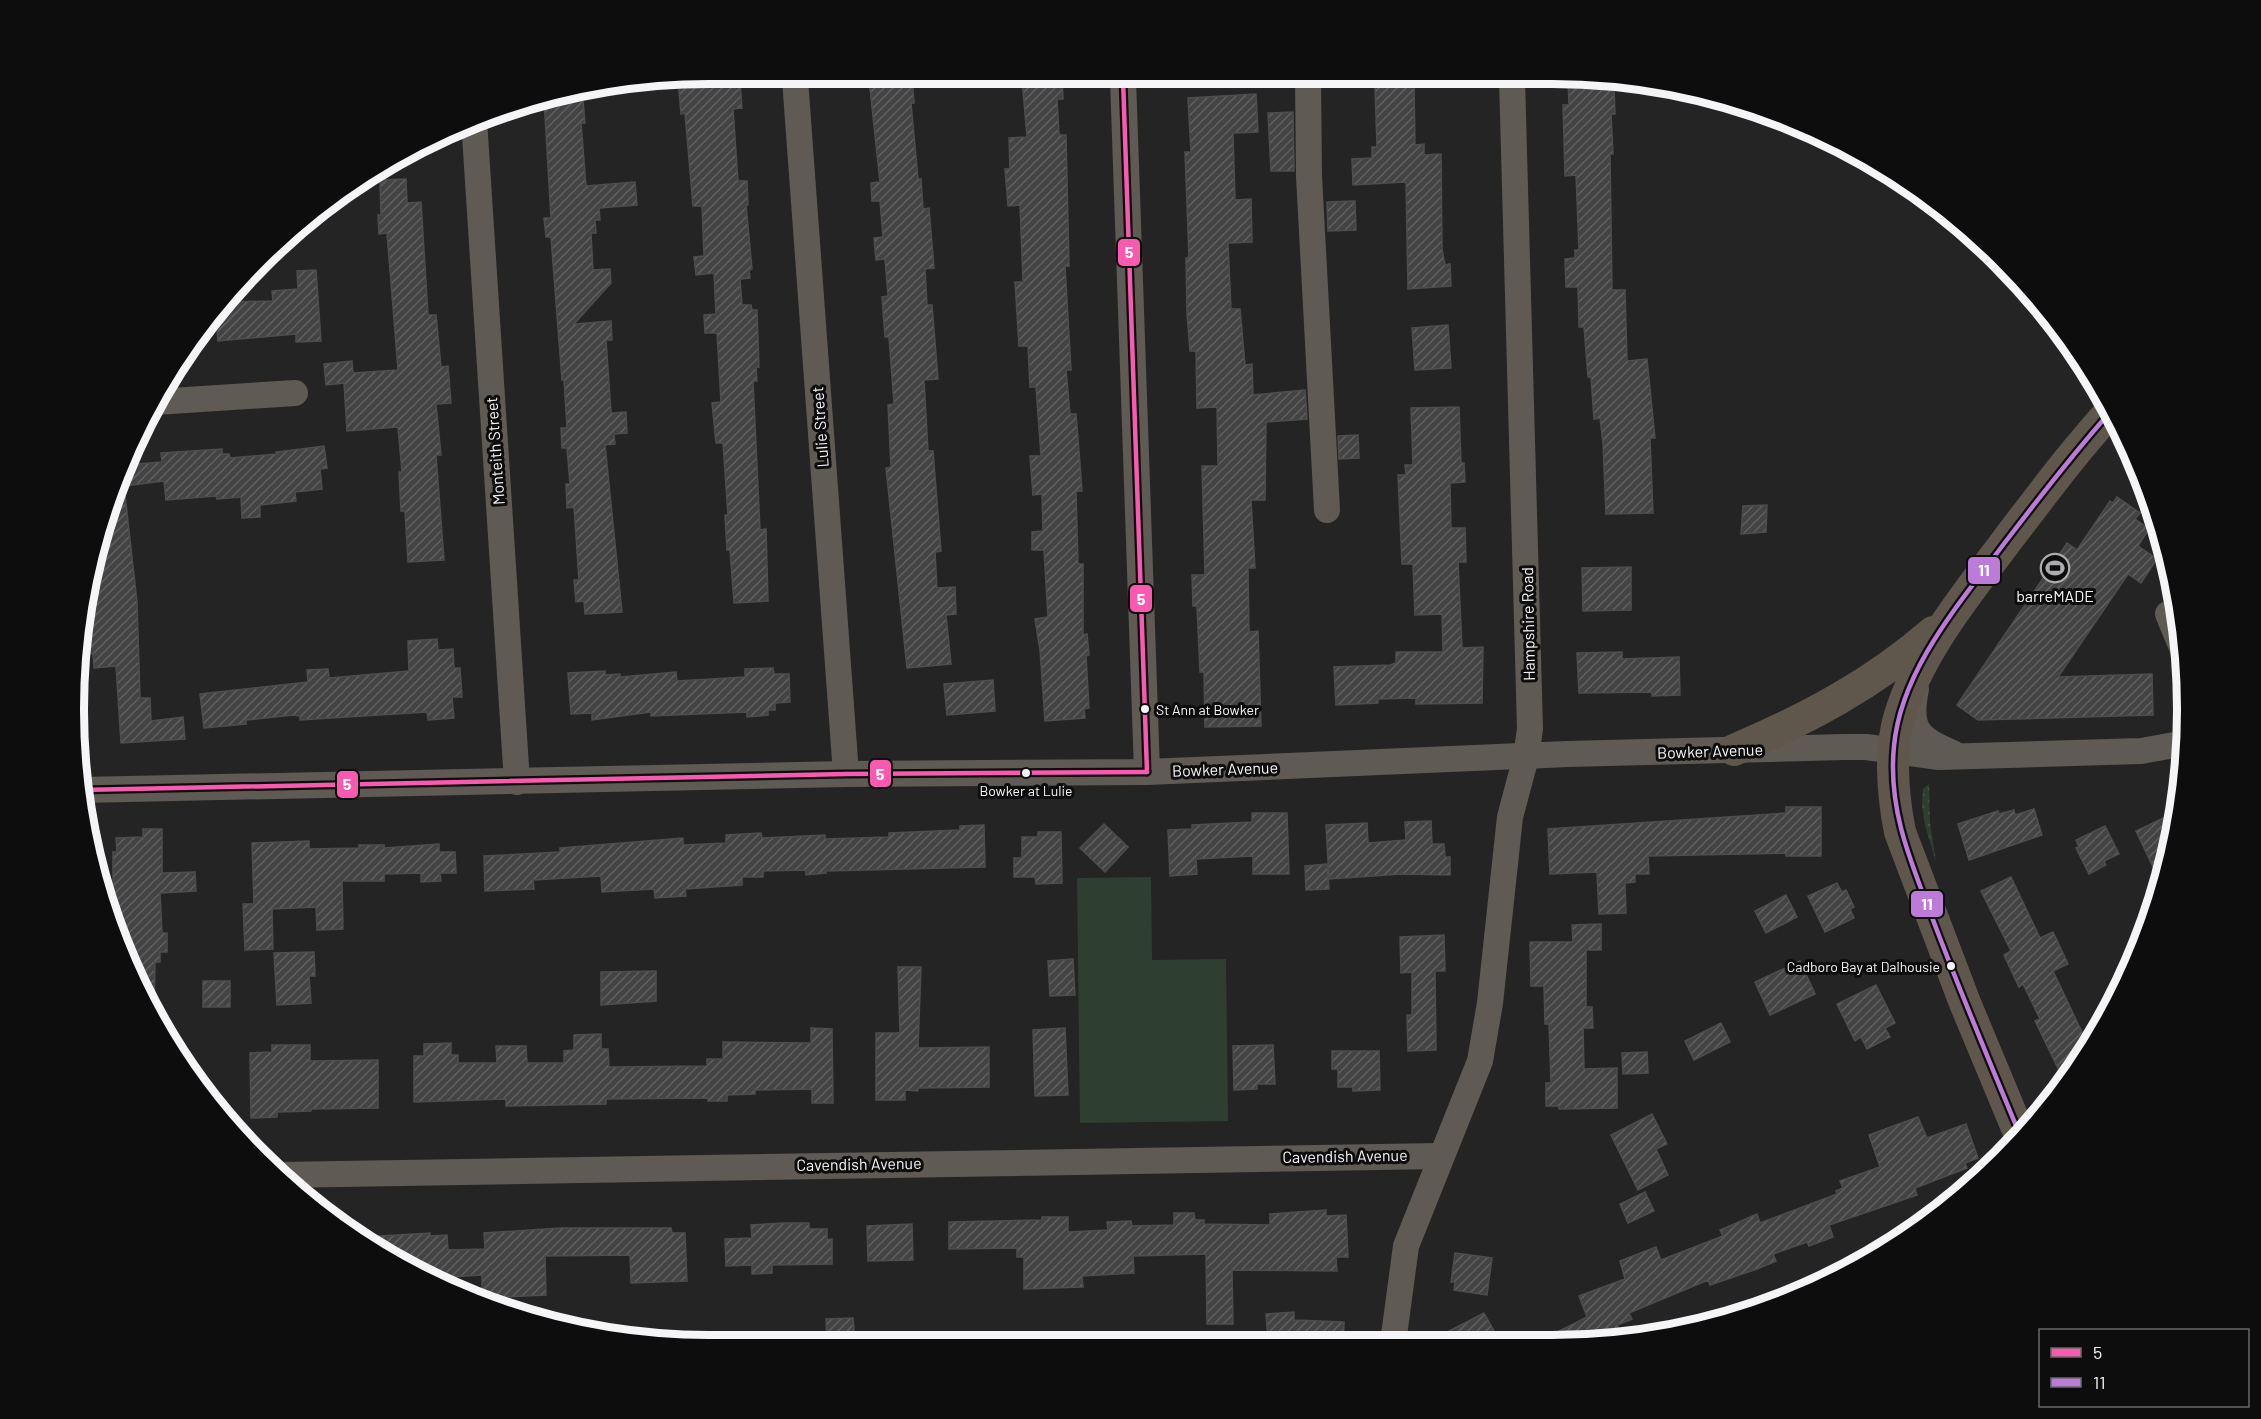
<svg xmlns="http://www.w3.org/2000/svg" width="2261" height="1419" font-family="Barlow,sans-serif">
<style>
.grass{fill:url(#grass-dots)}
.green{fill:#2e3f31}
.building{fill:url(#building-hatch);stroke:#4e4d4e;stroke-width:1.5}
.lines{fill:none;stroke-linecap:round;stroke-linejoin:round}
.minor{stroke:#5f5a53;stroke-width:26}
.major{stroke:#5f574b;stroke-width:32}
.bus-1-casing{stroke:#0e0d0e;stroke-width:9}
.bus-2-casing{stroke:#0e0d0e;stroke-width:9}
.bus-1{stroke:#f75aaf;stroke-width:4.5}
.bus-2{stroke:#bd7bd9;stroke-width:4.5}
.bus-dot{fill:#f5f4f6;stroke:#0e0d0e;stroke-width:2}
.labels{text-anchor:middle;stroke-width:6;stroke-linejoin:round;paint-order:stroke}
.bus-label{font-size:14px;fill:#f5f4f6;stroke:#0e0d0e;text-anchor:start}
.street-label{font-size:16px;fill:#f5f4f6;stroke:#0e0d0e}
.poi-label{font-size:16px;fill:#f5f4f6;stroke:#0e0d0e}
.rim{fill:none;stroke:#f5f4f6;stroke-width:8}
.line-badge{stroke:#0e0d0e;stroke-width:2}
.badge-label{font-size:16px;text-anchor:middle;font-weight:bold;fill:#fff}
</style>
<defs>
<pattern id="grass-dots" width="8" height="8" patternUnits="userSpaceOnUse" patternTransform="scale(1.5)"><rect width="8" height="8" fill="#2e3f31"/><path d="M2 2h.1M6 6h.1" fill="none" stroke="#435245" stroke-width="1.8" stroke-linecap="round"/></pattern>
<pattern id="building-hatch" width="6" height="6" patternUnits="userSpaceOnUse" patternTransform="scale(1.5)"><rect width="6" height="6" fill="#434343"/><path d="M-1 1l2-2M0 6l6-6M5 7l2-2" fill="none" stroke="#5f5f5f"/></pattern>
</defs>
<rect width="100%" height="100%" fill="#252425"/>
<path class="grass" d="M1929,784L1930,823L1936,862L1925,825L1922,805L1923,789Z"/>
<path class="green" d="M1151,877L1152,960L1226,959L1228,1121L1080,1123L1077,878Z"/>
<g class="building">
<path d="M678,79H731V83L740,82L742,108L733,109L738,181H747L748,205H746L752,269L749,270L750,278L740,279L742,305H751L752,310H757L759,367L756,368L757,381H753L760,530L766,529L768,601L734,603L730,550H727L725,515H728L723,443H716L712,403L721,402L717,333H705L704,315L716,314L714,273L696,275L694,257L704,256L702,206H693L685,113L681,114Z"/>
<path d="M869,79H912L914,103H911L918,179H921L923,209L929,208L934,268L925,269L927,305H932L938,379L924,380L928,451H933L941,551L935,552L937,588L955,587L956,614L946,615L951,664L907,668L886,468L891,467L888,405L894,404L889,337H885L882,297L888,296L885,259L876,260L874,238L883,237L880,201H872L871,183L880,182Z"/>
<path d="M1022,79H1062L1063,99H1057L1059,135H1066L1069,266H1065L1071,370H1066L1070,414H1076L1080,464L1082,491H1076L1078,564H1083V635L1087,634L1089,655L1086,656L1089,708L1084,709L1085,718L1045,721L1040,650L1035,619L1048,617L1044,550H1032V532L1043,531L1042,494L1033,495L1030,456H1041L1036,387H1030L1028,346H1019L1015,282H1023L1020,205L1008,206L1005,169H1010L1009,138L1027,137Z"/>
<path d="M1568,79H1604L1605,90L1614,89L1615,114H1611L1613,154H1610L1612,290H1625L1627,361L1647,359L1655,438H1650L1653,513L1606,514L1603,443L1600,418L1594,419L1591,377H1588L1584,327H1579L1578,287H1566L1565,259L1575,258V250H1579L1576,175L1565,176L1563,105H1569Z"/>
<path d="M1414,86L1415,145L1424,144V155L1441,154L1442,249L1445,265L1450,264L1451,286L1408,289L1406,182L1353,185L1352,159L1372,158V147H1377L1375,87Z"/>
<path d="M582,89L585,123H581L586,186L635,182L637,205L599,208L600,220H595L596,233H591L593,270L610,269L611,283L574,324L611,321L612,340H606L611,413L626,412L627,433L614,434L615,444L605,445L622,612L585,614L584,601L576,602L574,580H579L574,507L567,508L566,484H570L567,448H562L561,428H567L564,379L562,380L551,237H546L544,218H551L544,98Z"/>
<path d="M1256,94L1258,132L1233,133L1235,200L1251,199L1252,242L1228,243L1231,309H1240L1245,365L1252,364L1253,395L1305,390L1307,419L1266,422L1265,500H1251L1255,568H1248L1249,632L1258,631L1261,726L1205,727L1204,672H1200L1197,606H1193L1192,575H1205L1202,466H1218L1217,407L1197,408L1196,351H1190L1187,313L1186,258L1189,257L1185,152H1191L1188,98Z"/>
<path d="M1293,112L1294,171H1271L1268,113Z"/>
<path d="M406,179L407,203L421,202L428,315H436L441,367L448,366L451,403L436,404L441,455H436L444,560L408,562L405,511H401L399,472H402L398,427L347,431L344,383L326,385L324,364L352,361L353,373L398,370L387,233L379,234L378,215H381L380,180Z"/>
<path d="M1355,201L1356,230L1328,231L1327,202Z"/>
<path d="M316,270L321,341L296,342V334L218,341L217,328L200,329L225,302L273,301L272,291L298,289L297,271Z"/>
<path d="M1448,325L1451,368L1415,370L1412,328Z"/>
<path d="M1459,407L1461,463H1464L1465,482L1450,483L1451,528H1465L1466,562H1458L1462,648L1483,647L1482,703L1416,704V698L1378,699V703L1336,705L1334,667L1390,665L1396,663V652H1443L1442,614L1415,615L1413,564H1402L1398,475H1406L1405,465H1413L1411,408Z"/>
<path d="M1358,435L1359,458L1339,459L1338,436Z"/>
<path d="M324,446L327,468L320,469L322,489L295,492L296,501L260,505V517L242,518L241,497L217,499L216,496L166,500L164,481L124,486L137,602L140,698H150L151,721L183,717L185,739L121,743L116,666L94,668L93,654L86,651L82,644L83,622H80L107,505L124,465L162,462L161,453L222,449V454H229L230,458L277,454L276,452Z"/>
<path d="M2117,497L2140,513L2135,519L2149,529L2138,546L2157,559L2141,583L2128,574L2058,677L2152,674L2153,715L1978,720L1957,705L2067,543L2077,550L2110,501L2113,503Z"/>
<path d="M1767,505L1766,532L1741,534L1743,506Z"/>
<path d="M1631,567V610L1583,611L1582,568Z"/>
<path d="M437,639L438,650L453,649L454,668H460L462,697H452L454,718L428,720L427,712L300,720V716L293,715L246,720V724L204,728L200,694L308,682L307,670L328,669L329,678L409,671L408,641Z"/>
<path d="M1622,652V659L1679,657L1680,695L1652,696V692L1579,693L1577,653Z"/>
<path d="M773,668L774,674H789L790,702L775,703V710H768V715L747,717V712L651,716V712L592,720V713L571,714L568,673L605,671V675L620,674V677L676,672L677,681L745,677V669Z"/>
<path d="M993,680L995,711L947,715L944,684Z"/>
<path d="M1786,807H1821V856H1786V853L1648,856L1649,874H1635V882L1625,883L1626,913L1599,914L1597,872L1550,874L1548,829L1786,813Z"/>
<path d="M2034,809L2042,835L1969,860L1958,824L1998,811L1999,814L2014,810L2015,815Z"/>
<path d="M2176,812L2167,865L2155,871L2136,831Z"/>
<path d="M1252,813H1287L1289,874H1253V856L1196,859L1197,874L1170,876L1168,830L1192,829V825L1252,822Z"/>
<path d="M1431,821L1432,844H1444L1445,857H1450V875L1402,874L1329,879L1326,825L1367,823L1368,843L1406,840L1405,822Z"/>
<path d="M1104,824L1128,847L1105,872L1080,848Z"/>
<path d="M984,825L985,867L826,871V873L806,875V870L763,871V877H742V885L685,889L686,896L655,898L654,889L602,892L601,876L533,880L534,889L485,891L484,856L560,852V848L683,838V845L726,843V835L761,833L762,838L825,835V839L889,837V833L960,830V826Z"/>
<path d="M2105,826L2119,854L2104,861L2106,865L2089,874L2076,848L2079,847L2076,840Z"/>
<path d="M143,829H162V873L195,872L196,891L160,893L162,933H167V952H160V962H155L154,1008L104,902V888H113V852H117L116,838L143,837Z"/>
<path d="M1038,832H1061L1062,883L1036,884L1035,877H1014V858H1022V837H1038Z"/>
<path d="M309,841V849L359,848V845H384V848L439,844V852H455L456,873H440L441,881L421,882V873L384,874V881H342L343,929L317,930L316,907L272,909L273,949L245,950L243,904H254L252,843Z"/>
<path d="M1327,864L1329,889L1306,890L1305,866Z"/>
<path d="M2011,877L2040,938L2053,932L2068,964L2053,971L2088,1045L2065,1083L2035,1021L2040,1019L2023,984L2019,987L2004,955L2011,951L1981,891Z"/>
<path d="M1837,883L1842,892L1846,890L1854,907L1850,909L1854,918L1825,932L1808,896Z"/>
<path d="M1786,895L1797,917L1766,933L1755,911Z"/>
<path d="M1601,924V950H1586V1007H1592L1593,1028H1583L1584,1069L1617,1068V1108L1559,1109V1106H1546V1083H1551L1549,1024H1545L1544,986H1531L1530,942H1573L1572,925Z"/>
<path d="M1444,935L1445,971H1435L1436,1050L1408,1051L1407,1015H1412V972L1401,973L1400,937Z"/>
<path d="M314,952L315,976H309L311,1003L277,1005L274,953Z"/>
<path d="M1073,959L1075,995L1050,996L1048,961Z"/>
<path d="M1800,961L1815,994L1770,1015L1755,982Z"/>
<path d="M898,967H921L918,1048L989,1047V1087L918,1088V1091L905,1090V1100H876V1033H900Z"/>
<path d="M656,971V1001L601,1005V972Z"/>
<rect x="203" y="981" width="27" height="26"/>
<path d="M1876,985L1895,1023L1885,1028L1890,1037L1867,1049L1861,1037L1855,1041L1837,1004Z"/>
<path d="M1721,1023L1730,1042L1694,1060L1685,1041Z"/>
<path d="M811,1028L832,1029L833,1103H812V1089L755,1090V1094L727,1095V1101H708V1098L606,1099V1104L506,1106V1099L414,1102V1056H424V1044L451,1043V1055H458V1063H497L496,1046H526L527,1063H564V1051L574,1050V1035L601,1034V1049H608L609,1067L707,1066V1059H723V1042L811,1043Z"/>
<path d="M1065,1028L1068,1095L1035,1096L1033,1030Z"/>
<path d="M272,1045H310V1061L378,1060V1108L311,1109V1111L277,1112V1117L251,1118L250,1053L272,1052Z"/>
<path d="M1273,1045L1275,1084H1257V1089L1234,1090L1233,1046Z"/>
<path d="M1332,1051H1379L1380,1090L1353,1091V1087H1338V1069H1332Z"/>
<path d="M1647,1052L1648,1073L1623,1074L1622,1053Z"/>
<path d="M1652,1114L1667,1144L1656,1149L1668,1175L1638,1190L1611,1135Z"/>
<path d="M1918,1117L1927,1138L1966,1124L1978,1158L1965,1163L1967,1168L1915,1188L1917,1195L1829,1225L1833,1237L1809,1246L1807,1242L1773,1254L1776,1261L1757,1269L1710,1285L1708,1280L1629,1313L1632,1319L1617,1325L1620,1331L1584,1344H1534L1587,1317L1579,1296L1625,1279L1620,1261L1656,1247L1661,1260L1723,1236L1720,1230L1757,1214L1760,1223L1837,1194L1836,1191L1843,1188L1840,1181L1880,1167L1869,1135Z"/>
<path d="M1645,1192L1654,1211L1628,1223L1620,1204Z"/>
<path d="M1326,1210V1216L1346,1215L1348,1257H1336L1337,1271L1232,1270L1233,1324H1207L1206,1254L1133,1256L1134,1273L1082,1276L1083,1287L1024,1289V1257H1017V1248L949,1249V1222L1042,1220V1217H1068V1232L1108,1230L1107,1222L1131,1221L1132,1226L1174,1225V1213H1194L1195,1220H1204V1224L1270,1225V1214Z"/>
<path d="M783,1223H809V1229H827V1240L832,1239V1264L772,1265V1273L752,1274V1265L726,1266L725,1239L752,1238L751,1225Z"/>
<path d="M912,1224L913,1260L868,1261L867,1226Z"/>
<path d="M561,1228H671L672,1233H685L687,1281L631,1283L630,1255L545,1256L546,1295L502,1297V1307L482,1301V1275L433,1278L362,1237L430,1233V1236L447,1235L448,1250L485,1249L484,1233Z"/>
<path d="M1455,1253L1492,1258L1487,1295L1454,1290L1455,1282H1451Z"/>
<path d="M1294,1312V1320L1344,1322L1343,1343H1316V1337L1268,1340L1266,1314Z"/>
<path d="M1484,1313L1494,1331L1489,1334L1494,1344L1426,1343Z"/>
<path d="M853,1318L855,1341H827L826,1319Z"/>
</g>
<g class="lines">
<g class="minor">
<path d="M795,79L846,774"/>
<path d="M1123,79L1147,772"/>
<path d="M1308,79L1309,176L1327,510"/>
<path d="M474,120L517,782"/>
<path d="M155,402L295,393"/>
<path d="M2168,614L2183,650"/>
<path d="M1916,689C1908,728 1917,739 1953,753"/>
<path d="M81,790L846,774L1147,772L1568,754L1844,747H1866L1939,757L2141,751L2186,743"/>
<path d="M278,1175L1440,1156"/>
<path d="M1393,1343L1406,1246L1480,1061L1490,1003L1510,817L1526,757L1530,729L1512,79"/>
</g>
<g class="major">
<path d="M1734,750C1807,719 1873,684 1933,632"/>
<path d="M2020,1135L1965,1003L1900,832C1893,796 1889,754 1899,718C1919,651 1967,594 2008,539C2041,496 2074,451 2111,411"/>
</g>
<g class="bus-1-casing">
<g id="bus-1">
<path d="M1123,79L1147,772"/>
<path d="M81,790L846,774L1147,772"/>
</g>
</g>
<g class="bus-2-casing">
<path id="bus-2" d="M2020,1135C1992,1068 1964,1001 1938,933C1915,871 1887,814 1894,746C1901,670 1959,604 2003,545C2038,499 2073,454 2111,411"/>
</g>
<use href="#bus-1" class="bus-1"/>
<use href="#bus-2" class="bus-2"/>
</g>
<defs>
<g id="stadium-ring" transform="scale(1.5)"><circle r="9.5" fill="#0e0d0e" stroke="#acabad" stroke-width="1.5"/><path d="M0-5a6.5 5 0 1 0 0 10a6.5 5 0 1 0 0-10ZM-3.5-1.8h7v3.6h-7Z" fill="#acabad"/></g>
</defs>
<g fill-rule="evenodd">
<use href="#stadium-ring" x="2055" y="568"/>
</g>
<g class="bus-dot">
<circle cx="1145" cy="709" r="5"/>
<circle cx="1026" cy="773" r="5"/>
<circle cx="1951" cy="966" r="5"/>
</g>
<g class="labels">
<g class="bus-label">
<text x="1156" y="715">St Ann at Bowker</text>
<text x="1026" y="796" text-anchor="middle">Bowker at Lulie</text>
<text x="1940" y="972" text-anchor="end">Cadboro Bay at Dalhousie</text>
</g>
<g class="street-label">
<text transform="translate(820 427) rotate(-94)" y="6">Lulie Street</text>
<text transform="translate(495 451) rotate(-94)" y="6">Monteith Street</text>
<text transform="translate(1528 624) rotate(-91)" y="6">Hampshire Road</text>
<text transform="translate(1710 751) rotate(-2)" y="6">Bowker Avenue</text>
<text transform="translate(1225 769) rotate(-2)" y="6">Bowker Avenue</text>
<text transform="translate(1345 1156) rotate(-1)" y="6">Cavendish Avenue</text>
<text transform="translate(859 1164) rotate(-1)" y="6">Cavendish Avenue</text>
</g>
<g class="poi-label">
<text x="2055" y="602">barreMADE</text>
</g>
</g>
<path d="M0 0H2261V1419H0ZM709 84H1552A625 625 0 0 1 2177 709V710A625 625 0 0 1 1552 1335H709A625 625 0 0 1 84 710V709A625 625 0 0 1 709 84Z" fill="#0e0d0e" fill-rule="evenodd"/>
<path class="rim" d="M709 84H1552A625 625 0 0 1 2177 709V710A625 625 0 0 1 1552 1335H709A625 625 0 0 1 84 710V709A625 625 0 0 1 709 84Z"/>
<g class="line-badge">
<rect x="1117" y="238" width="24" height="29" rx="6" fill="#f75aaf"/>
<rect x="1967" y="556" width="34" height="29" rx="6" fill="#bd7bd9"/>
<rect x="1129" y="584" width="24" height="29" rx="6" fill="#f75aaf"/>
<rect x="869" y="759" width="23" height="29" rx="6" fill="#f75aaf"/>
<rect x="336" y="770" width="23" height="29" rx="6" fill="#f75aaf"/>
<rect x="1910" y="890" width="34" height="28" rx="6" fill="#bd7bd9"/>
</g>
<g class="badge-label">
<text x="1129" y="258">5</text>
<text x="1984" y="576">11</text>
<text x="1141" y="605">5</text>
<text x="880" y="780">5</text>
<text x="347" y="790">5</text>
<text x="1927" y="910">11</text>
</g>
<rect x="2039" y="1329" width="210" height="78" fill="#0e0d0e" stroke="#6a696b" stroke-width="1.5"/>
<rect x="2051" y="1348" width="30" height="9" fill="#f75aaf" stroke="#6a696b" stroke-width="1.5"/>
<text x="2093" y="1359" font-size="18" fill="#f5f4f6">5</text>
<rect x="2051" y="1378" width="30" height="9" fill="#bd7bd9" stroke="#6a696b" stroke-width="1.5"/>
<text x="2093" y="1389" font-size="18" fill="#f5f4f6">11</text>
</svg>
